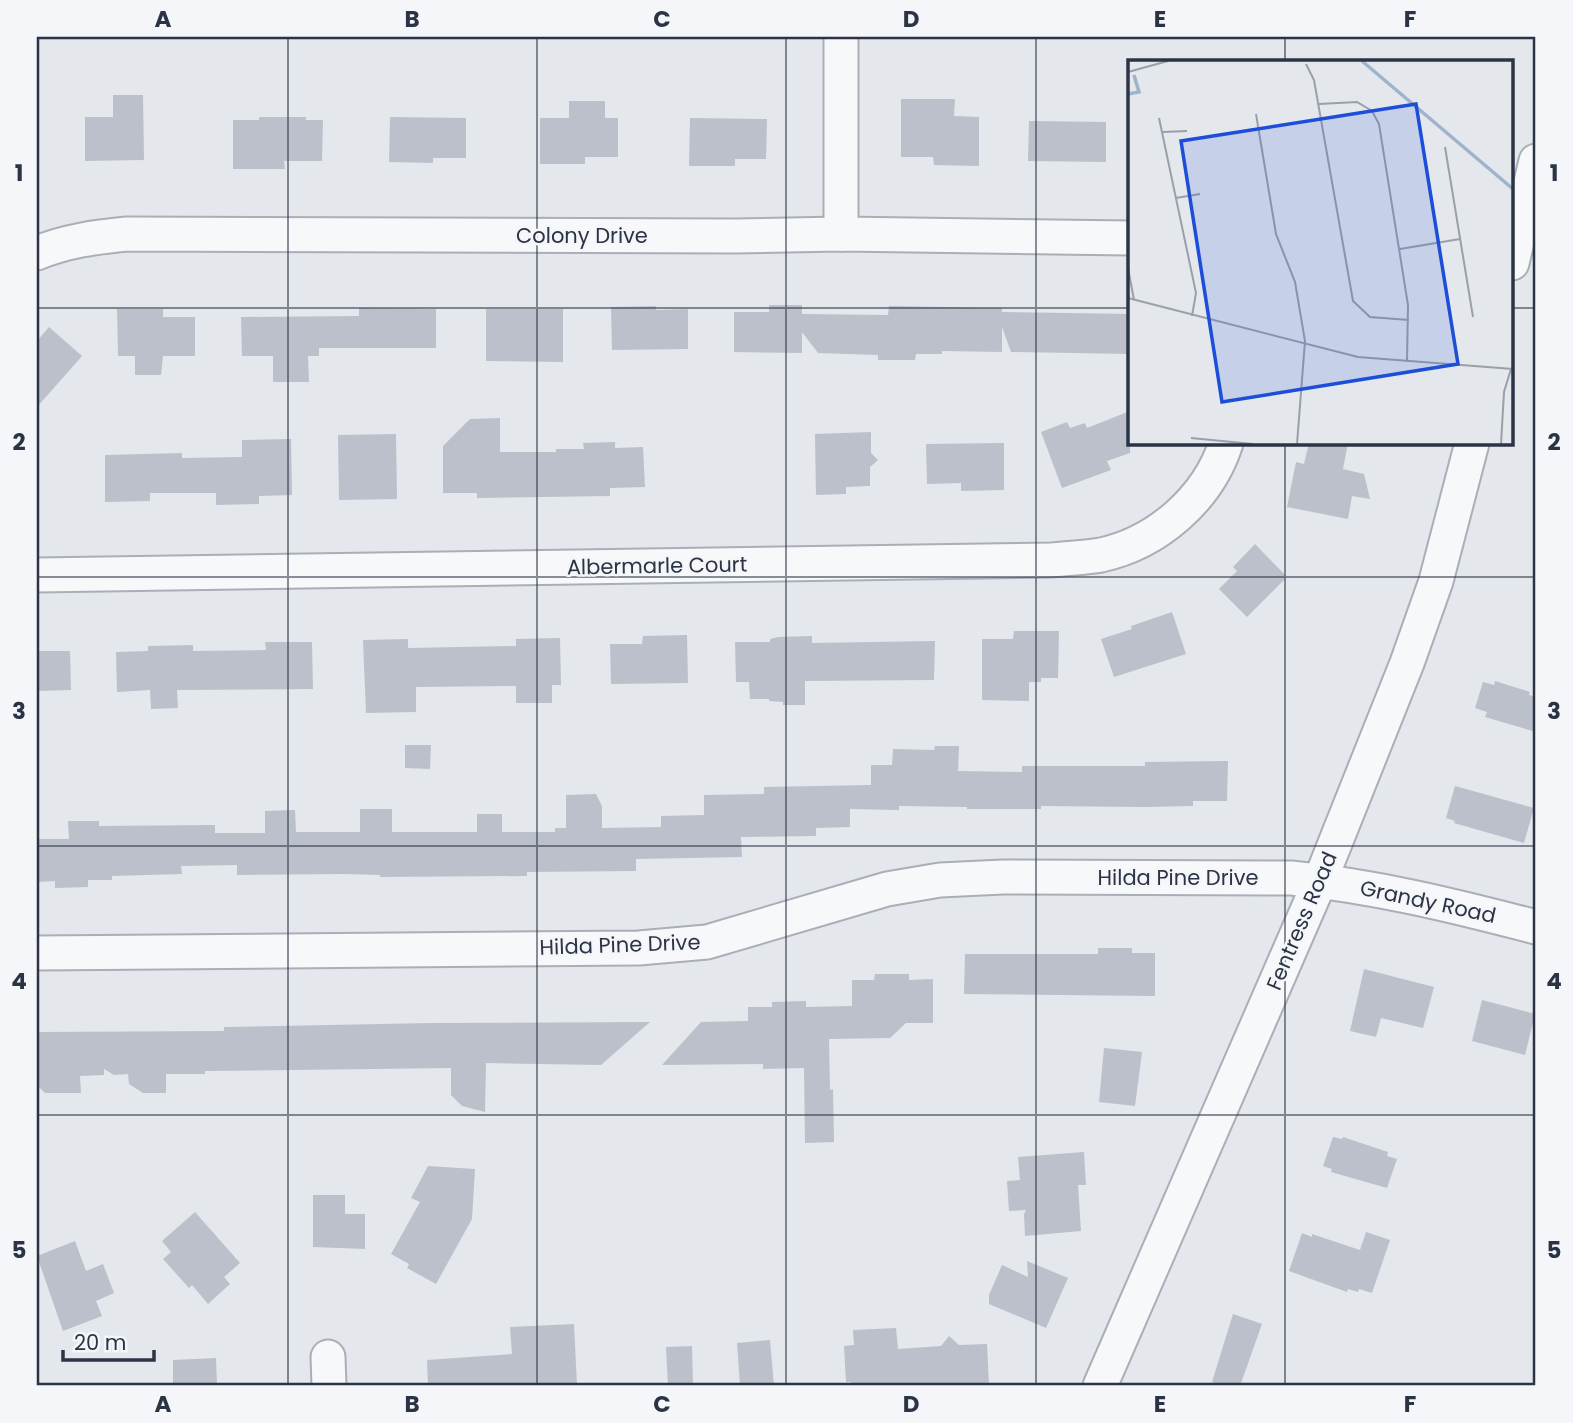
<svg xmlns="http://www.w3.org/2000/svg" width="1573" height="1423" font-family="Poppins,sans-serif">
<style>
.building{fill:#bbc0ca}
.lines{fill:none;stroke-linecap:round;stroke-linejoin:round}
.minor-casing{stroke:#a9aeb7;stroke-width:37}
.minor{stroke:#f7f8fa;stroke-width:33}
.grid{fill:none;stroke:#2b3445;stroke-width:2;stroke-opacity:0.55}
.labels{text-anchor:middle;stroke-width:5;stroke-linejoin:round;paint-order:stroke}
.street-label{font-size:21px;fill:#2b3445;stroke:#f4f6f9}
.inset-river{fill:none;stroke:#9fb4cc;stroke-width:3.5}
.inset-road{fill:none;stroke:#9a9fa9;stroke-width:2}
.view{fill:#1d4ed8;fill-opacity:0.15;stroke:#1d4ed8;stroke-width:3.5}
.inset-edge{fill:none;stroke:#2b3445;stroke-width:3.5}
.neatline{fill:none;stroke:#2b3445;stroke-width:2.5}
.grid-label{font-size:23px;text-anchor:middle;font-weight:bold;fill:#2b3445}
</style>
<rect width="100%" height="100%" fill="#e4e7ec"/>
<g class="building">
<path d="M113,95H143L144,160L85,161V117H113Z"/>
<path d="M901,99H955L954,116L979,117V166L934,165L933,157H901Z"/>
<path d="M569,101H605V118H618V157H585V164H540V118H569Z"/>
<path d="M259,117H306V120H323L322,161H284L285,169H233V120H259Z"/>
<path d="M390,117L466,118V158H433V163L389,162Z"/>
<path d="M690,118L767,119L766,159H735V166H689Z"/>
<path d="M1029,121L1106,122V162L1028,161Z"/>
<path d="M769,305H802V314L888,315L889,306L1002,308V312L1130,314V354L1011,352L1002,327V352L942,351V354H916L915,360H878V355L818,353L802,332V353L734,352V312H769Z"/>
<path d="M656,306V310L688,309V349L612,350L611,307Z"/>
<path d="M359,308L436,309V348H319V356H308L309,382H273V356H242L241,317L359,316Z"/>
<path d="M117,309H163V317H195V356H163L161,375H135V356H118Z"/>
<path d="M486,309H563V362L486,361Z"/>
<path d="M49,327L82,356L37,407V341Z"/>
<path d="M1130,411V453L1107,461L1111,470L1062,488L1041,432L1067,422L1070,428L1085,423L1087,428Z"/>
<path d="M500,418V452H556V449H584L583,443L615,442V448L643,447L645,487L610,488V496L477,498V493H443V446L470,419Z"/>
<path d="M871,432V453L878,460L870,467V486L846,487V494L816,495L815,434Z"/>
<path d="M396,434L397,499L339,500L338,435Z"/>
<path d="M291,439L292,495L259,496V504L216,505V493H150V501L105,502V455L182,453V458L242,457V440Z"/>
<path d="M1004,443V490L961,491V483L927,484L926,444Z"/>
<path d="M1309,443H1348L1343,469L1364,474L1370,499L1352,496L1348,519L1287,507L1296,462L1304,464Z"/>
<path d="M1255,544L1287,577L1247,617L1219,589L1237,571L1233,567Z"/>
<path d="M1172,612L1186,654L1114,677L1101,639L1132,629L1131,626Z"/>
<path d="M1014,631H1059L1058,678H1041V682H1029V701L982,700V639H1013Z"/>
<path d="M687,635L688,683L611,684L610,644H642L643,636Z"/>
<path d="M812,636V643L935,641L934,680L805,681V705H783V702L769,701V699H750L749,682H736L735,642H770V639L778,637Z"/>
<path d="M560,638L561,685H552V703H516V686L416,687V712L366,713L363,640L408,639V648L516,646V639Z"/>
<path d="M265,642H312L313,689L177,690L178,708L151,709L150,690L117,692L116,652L148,651V646L193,645V651L266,650Z"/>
<path d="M37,651H70L71,690L37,691Z"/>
<path d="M1495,681L1530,692L1529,695L1536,697V732L1485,717L1487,712L1475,708L1483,682L1494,685Z"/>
<path d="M405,745H431L430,769L405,768Z"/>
<path d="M935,746H959L958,771L1022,772V766H1145V762L1228,761L1227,801H1193V806L1145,807L1041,806V809H967V807L899,806V810L850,809V827L816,828V836L741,837L742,857L636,859V871L527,872V876L380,877V875L345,874L237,875V865L181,866L182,874L112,876V880H88V887L55,888V881L37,882V839H69L68,821H99V826L215,825V833H265V811L295,810L296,832H360V809H392V832H477V814H502V832H555V828H566V795L596,794L602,806V828L661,827V816L704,815V795L764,794V787L871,785V765H892L893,749L934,750Z"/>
<path d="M1455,786L1534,808L1524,843L1454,823L1455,821L1446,818Z"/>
<path d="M1098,948H1132V953H1155V996L964,994L965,954H1098Z"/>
<path d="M1364,969L1434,987L1423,1028L1381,1018L1376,1037L1350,1031Z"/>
<path d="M875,974H909V980L933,979V1023H906L890,1038L829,1039L830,1090L833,1089L834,1142L805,1143L804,1068L763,1069V1064L662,1065L701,1022L748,1021V1007H772V1002L806,1001V1007L852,1006V980H874Z"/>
<path d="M1482,1000L1535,1014L1525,1055L1472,1041Z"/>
<path d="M650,1022L601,1065L486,1063L485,1112L462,1106L451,1095V1068L205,1071V1074H166V1093H143L129,1084L128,1074L114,1075L104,1069V1075L80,1076L81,1093H45L37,1085V1032L224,1031V1027L431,1023Z"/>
<path d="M1104,1048L1142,1052L1135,1106L1099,1102Z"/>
<path d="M1333,1137L1342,1139L1343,1137L1388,1152L1387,1156L1397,1159L1387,1188L1331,1172L1332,1169L1323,1166Z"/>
<path d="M1084,1152L1086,1185H1078L1081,1231L1025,1236L1024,1214L1026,1210L1009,1211L1007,1181L1020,1180L1018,1157Z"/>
<path d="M428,1166L475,1169L472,1219L436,1284L407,1268L409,1264L391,1254L420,1202L411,1198Z"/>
<path d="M313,1195H345V1214H365V1249L313,1247Z"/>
<path d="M195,1212L240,1263L224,1277L230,1284L208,1304L192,1285L189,1288L163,1259L171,1252L162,1241Z"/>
<path d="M1366,1232L1390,1240L1372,1293L1359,1289L1358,1292L1348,1289L1347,1292L1289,1271L1302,1233L1312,1237V1234L1360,1250Z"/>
<path d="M75,1241L86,1271L103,1264L114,1293L96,1301L102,1316L63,1331L37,1256Z"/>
<path d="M1027,1261L1068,1278L1046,1328L989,1304V1295L1002,1265L1028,1277Z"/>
<path d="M1233,1314L1262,1324L1240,1386H1225L1212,1382Z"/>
<path d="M574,1324L577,1386H428L427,1360L512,1354L510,1327Z"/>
<path d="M896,1328L898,1349L941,1346L949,1336L959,1345L987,1344L989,1386H851V1382H846L844,1346L854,1345L853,1330Z"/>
<path d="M770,1340L774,1386H740L737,1343Z"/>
<path d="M692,1346L693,1386H668L666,1347Z"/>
<path d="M216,1358L217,1386H173V1360Z"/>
</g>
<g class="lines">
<g class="minor-casing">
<g id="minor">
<path d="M841,37V234"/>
<path d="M37,253C66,241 96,237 127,234L736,236L841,234L1130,238"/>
<path d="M1512,263L1536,161"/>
<path d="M37,575L1052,560C1068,558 1085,558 1101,555C1157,543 1208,499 1226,443"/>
<path d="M37,953L639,948L707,942L887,889L940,880L1003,877L1291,878C1375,886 1455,906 1536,927"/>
<path d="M328,1357L329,1386"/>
<path d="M1100,1386L1320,881L1407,663L1436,581L1472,443"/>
</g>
</g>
<use href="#minor" class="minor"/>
</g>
<path class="grid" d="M288,37V1386M537,37V1386M786,37V1386M1036,37V1386M1285,37V61M37,308H1130M1512,308H1536M1285,443V1386M37,577H1536M37,846H1536M37,1115H1536"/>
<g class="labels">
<g class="street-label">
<text x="582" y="243">Colony Drive</text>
<text transform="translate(657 566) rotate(-1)" y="7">Albermarle Court</text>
<text x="1178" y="885">Hilda Pine Drive</text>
<text transform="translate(1428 902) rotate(12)" y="7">Grandy Road</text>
<text transform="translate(1302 921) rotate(-67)" y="7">Fentress Road</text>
<text transform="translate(620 945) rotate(-2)" y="7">Hilda Pine Drive</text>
</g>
</g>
<g transform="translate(1128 60)">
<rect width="385" height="385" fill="#e4e7ec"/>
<path class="inset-river" d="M234,1L385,129M0,34L11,32L6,15"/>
<path class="inset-road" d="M178,4L186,20L225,241L242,257L281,260M0,12L40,1M191,44L229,42L244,51L251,64L280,245L279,301M128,54L148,174L167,222L177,281L169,384M31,58L68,233L64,256M35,72L59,71M317,87L345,257M48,138L72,134M272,189L332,179M0,208L6,240M0,238L230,297L385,309M63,378L125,384M373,384L376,332L383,309"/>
<path class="view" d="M288,44L330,304L94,342L53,81Z"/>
<rect width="385" height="385" class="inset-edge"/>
</g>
<rect width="1573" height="1423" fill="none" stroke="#f4f6f9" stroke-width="77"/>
<path d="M63 1350v10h91v-10" fill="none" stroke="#2b3445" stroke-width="3.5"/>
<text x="74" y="1350" font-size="21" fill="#2b3445" stroke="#f4f6f9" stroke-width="5" paint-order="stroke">20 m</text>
<rect x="38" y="38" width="1496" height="1346" class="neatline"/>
<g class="grid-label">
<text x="163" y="27">A</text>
<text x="412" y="27">B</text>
<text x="662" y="27">C</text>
<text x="911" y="27">D</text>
<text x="1160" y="27">E</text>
<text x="1410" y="27">F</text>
<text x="19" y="181">1</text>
<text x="1554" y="181">1</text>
<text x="19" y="450">2</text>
<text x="1554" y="450">2</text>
<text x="19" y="719">3</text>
<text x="1554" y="719">3</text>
<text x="19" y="989">4</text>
<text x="1554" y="989">4</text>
<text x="19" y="1258">5</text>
<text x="1554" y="1258">5</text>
<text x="163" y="1412">A</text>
<text x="412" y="1412">B</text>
<text x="662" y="1412">C</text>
<text x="911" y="1412">D</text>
<text x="1160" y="1412">E</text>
<text x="1410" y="1412">F</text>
</g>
</svg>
